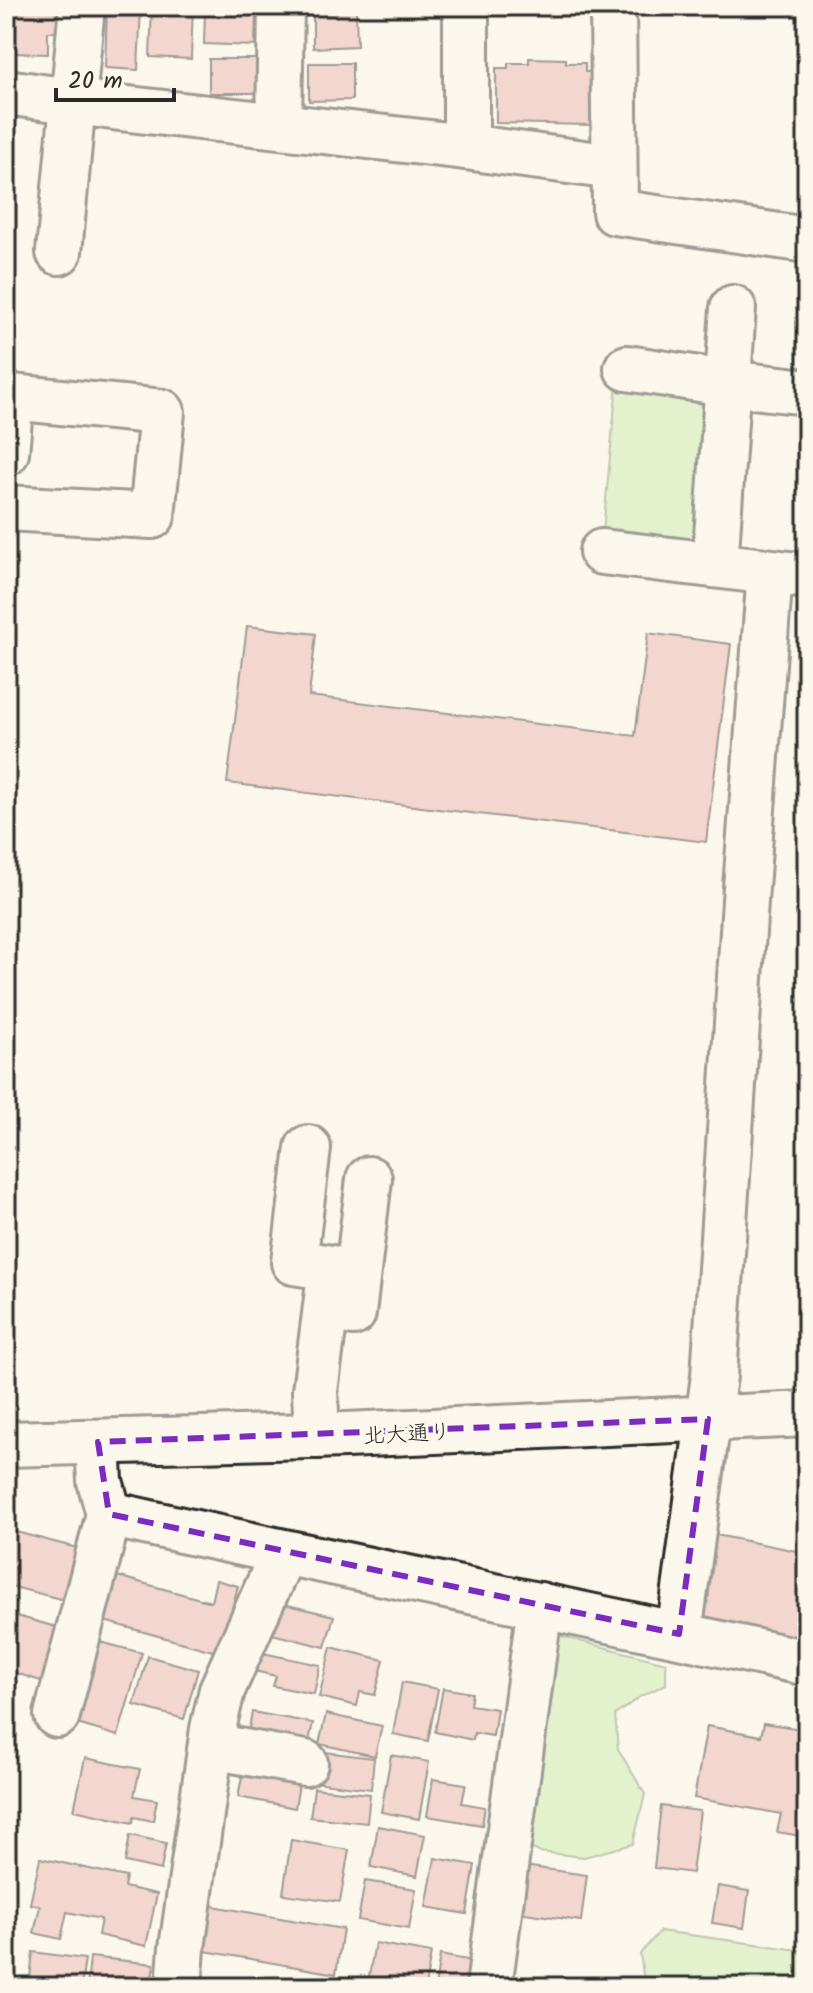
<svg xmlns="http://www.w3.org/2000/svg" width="813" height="1993" font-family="Kalam,'Klee One',sans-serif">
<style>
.green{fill:#c5eca7;stroke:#788c69;stroke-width:2}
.building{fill:#e8ada6;stroke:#2b2b2b;stroke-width:2}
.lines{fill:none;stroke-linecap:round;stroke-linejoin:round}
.minor-casing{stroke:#2b2b2b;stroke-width:50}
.minor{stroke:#fbf7ec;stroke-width:44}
.marked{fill:none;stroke:#7b2cbf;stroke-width:6;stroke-dasharray:16 10;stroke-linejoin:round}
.labels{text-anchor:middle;stroke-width:6;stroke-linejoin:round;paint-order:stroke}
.street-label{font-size:22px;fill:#2b2b2b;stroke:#fbf7ec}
</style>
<rect width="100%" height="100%" fill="#fbf7ec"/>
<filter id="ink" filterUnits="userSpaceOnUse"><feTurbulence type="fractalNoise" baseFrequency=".0125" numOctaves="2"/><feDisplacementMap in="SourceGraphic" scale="16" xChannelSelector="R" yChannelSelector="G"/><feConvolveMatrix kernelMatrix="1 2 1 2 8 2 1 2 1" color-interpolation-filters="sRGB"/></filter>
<g filter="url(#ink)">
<g class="green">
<path d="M618,372L712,389L706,550L602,542Z"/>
<path d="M556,1635L666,1663V1684L641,1696L615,1715L618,1749L645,1794L633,1844L584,1857L539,1852L521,1844Z"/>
<path d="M660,1931L807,1951V1987H653L644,1981L640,1954Z"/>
</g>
<g class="building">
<path d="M6,6H64L63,32H48V54L13,53V28H6Z"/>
<path d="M107,6H141L138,70L105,68Z"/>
<path d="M152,6H193L191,59L150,57Z"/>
<path d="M356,10L357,46L313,48V11Z"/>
<path d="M205,11L256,13L255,46L204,44Z"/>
<path d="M529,58L566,59V63H585V72H590V125L496,123V68H508V63H529Z"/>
<rect x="209" y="59" width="50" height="34"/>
<path d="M309,63H352V100L309,101Z"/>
<path d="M247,626L316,634L309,696L635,736L648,633L731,644L706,842L227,783Z"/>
<path d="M12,1531L81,1549L68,1601L6,1585V1554Z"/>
<path d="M706,1533L807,1553V1652L709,1632L693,1599Z"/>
<path d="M117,1576L211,1602L216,1580L238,1586L220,1653L104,1621Z"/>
<path d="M279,1603L334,1616L325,1647L272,1634Z"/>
<path d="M6,1613L60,1628L44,1682L6,1670Z"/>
<path d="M100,1642L142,1653L118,1736L77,1724Z"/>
<path d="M331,1647L384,1660L375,1695L360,1692L357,1706L319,1697Z"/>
<path d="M258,1652L320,1665L314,1694L273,1686L276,1676L254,1671Z"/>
<path d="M148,1656L198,1670L184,1719L134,1705Z"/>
<path d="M6,1679L16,1682L6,1716Z"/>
<path d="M402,1682L438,1689L428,1741L393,1734Z"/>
<path d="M443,1688L472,1693L470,1705L497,1709L493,1736L474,1733L473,1740L435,1732Z"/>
<path d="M252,1712L313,1723L306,1755L246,1744Z"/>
<path d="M326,1714L382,1726L375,1756L319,1744Z"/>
<path d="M764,1723L807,1730V1837L777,1832L781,1814L694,1798L707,1726L761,1736Z"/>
<path d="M317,1751L374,1758L371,1789L313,1782Z"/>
<path d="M391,1755L429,1762L419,1819L381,1812Z"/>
<path d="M85,1758L140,1769L134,1796L157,1800L153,1821L134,1817L133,1823L74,1810Z"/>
<path d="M244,1767L300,1778L295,1808L238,1797Z"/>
<path d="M433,1779L466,1784L462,1803L485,1807L482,1825L427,1816Z"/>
<path d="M314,1788L370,1794L367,1823L310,1817Z"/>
<path d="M661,1806L700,1811L692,1873L654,1868Z"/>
<path d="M378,1826L425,1835L417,1876L371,1867Z"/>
<path d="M130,1835L166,1843L161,1870L125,1862Z"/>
<path d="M291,1840L349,1850L340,1902L283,1894Z"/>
<path d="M40,1858L126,1877L124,1887L157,1894L146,1946L98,1935L101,1919L67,1912L61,1939L34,1933L40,1906L30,1904Z"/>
<path d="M435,1858L475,1865L467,1914L426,1907Z"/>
<path d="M524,1866L587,1875L581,1921L517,1912Z"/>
<path d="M365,1881L416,1889L409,1929L358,1920Z"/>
<path d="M718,1886L749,1891L744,1928L712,1923Z"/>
<path d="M207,1905L343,1929L336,1974L199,1950Z"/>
<path d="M375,1943L431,1953L425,1987H367Z"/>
<path d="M33,1952L85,1959L81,1987H29Z"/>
<path d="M440,1955L473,1961L468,1987H435Z"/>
<path d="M90,1957L154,1964L151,1987H87Z"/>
</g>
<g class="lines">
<g class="minor-casing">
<g id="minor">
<path d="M613,6L615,212L807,240"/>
<path d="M6,92L120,108L466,147L613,167"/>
<path d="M279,125L281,6"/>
<path d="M466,147V6"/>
<path d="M59,252L82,6"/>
<path d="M627,368L726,383L807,392"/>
<path d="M6,453L11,397L162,412L152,516L6,508"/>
<path d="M602,552L807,576"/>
<path d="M715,565L733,308"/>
<path d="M308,1148L294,1262L331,1268L315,1391L317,1436"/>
<path d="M353,1313L369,1179"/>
<path d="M98,1442L100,1481L109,1514C341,1566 575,1611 807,1663"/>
<path d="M6,1444L346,1435L807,1414"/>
<path d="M679,1634L714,1376L745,901L770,572"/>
<path d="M57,1715L109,1514"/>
<path d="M211,1746L305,1763"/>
<path d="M179,1987L182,1948L213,1729L222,1690L283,1553"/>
<path d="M489,1987L540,1605"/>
</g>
</g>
<use href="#minor" class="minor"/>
</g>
</g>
<path d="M0 0H813V1993H0ZM708,1419L679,1634L109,1514L98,1442Z" fill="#fbf7ec" fill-opacity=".55" fill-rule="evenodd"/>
<path class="marked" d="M708,1419L679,1634L109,1514L98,1442Z"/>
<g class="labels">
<g class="street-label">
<text transform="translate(407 1433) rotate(-3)" y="8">北大通り</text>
</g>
</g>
<rect width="813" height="1993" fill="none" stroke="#fbf7ec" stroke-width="32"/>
<rect x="16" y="16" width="781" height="1961" fill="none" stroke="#2b2b2b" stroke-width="3" filter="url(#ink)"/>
<path d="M56 88v12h118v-12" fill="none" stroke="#2b2b2b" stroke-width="4"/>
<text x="68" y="88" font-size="24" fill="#2b2b2b" stroke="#fbf7ec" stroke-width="6" paint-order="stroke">20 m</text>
</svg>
